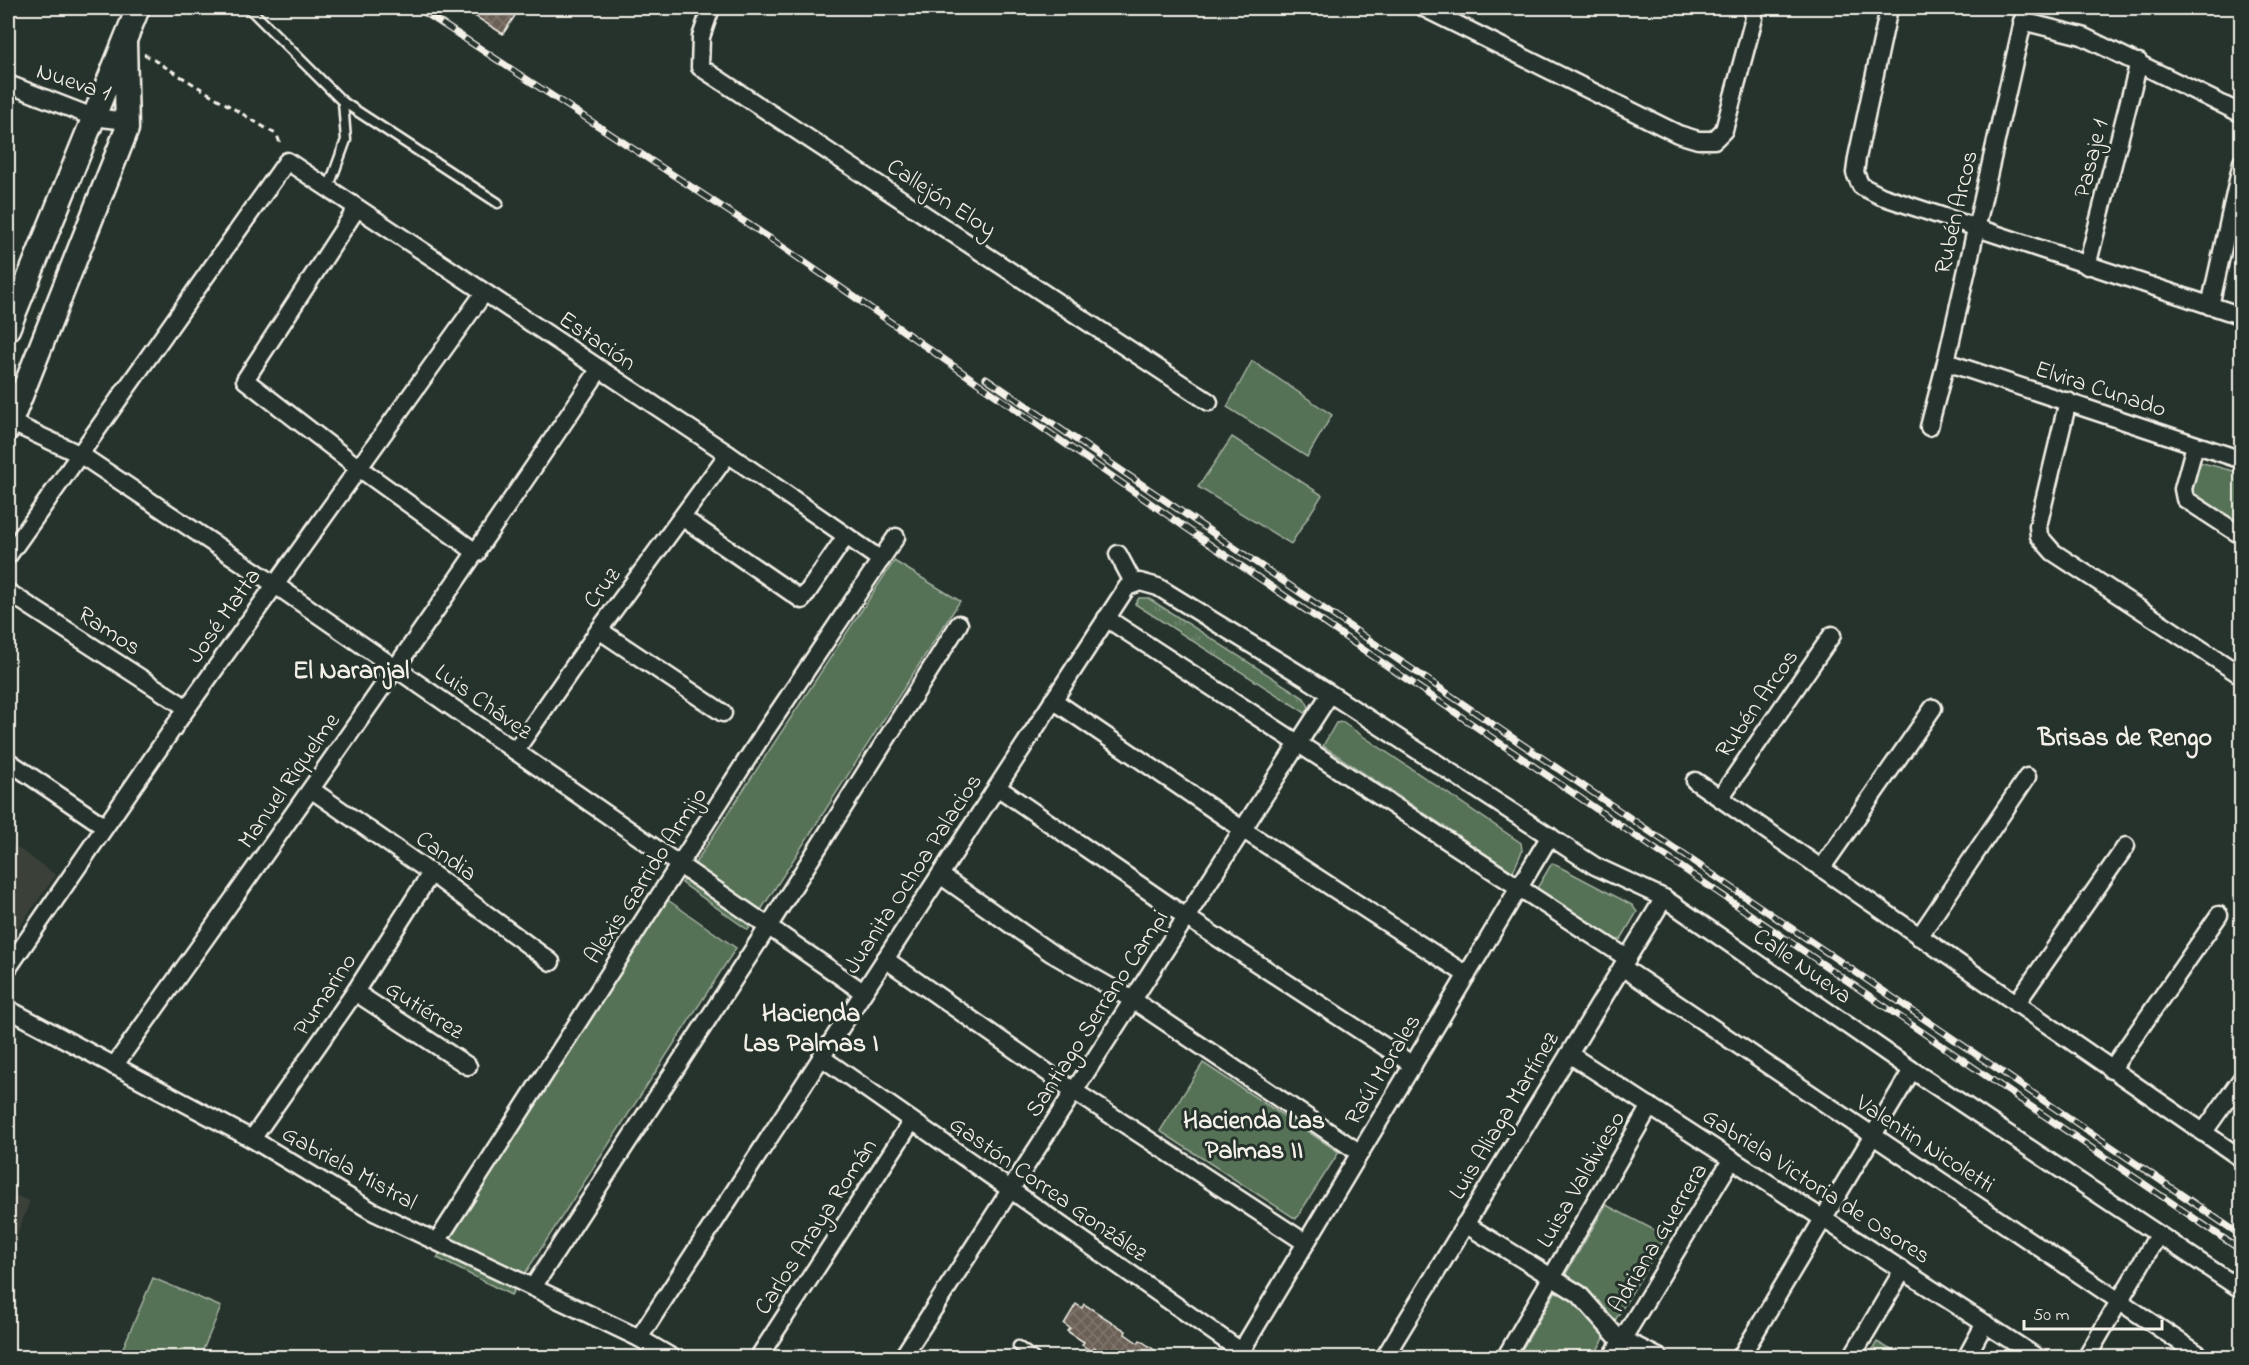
<svg xmlns="http://www.w3.org/2000/svg" width="2249" height="1365" font-family="'Indie Flower',sans-serif">
<style>
.built{fill:#3b4039}
.grass{fill:url(#grass-tufts);stroke:#a4b1a0;stroke-width:1.5}
.green{fill:#557157;stroke:#a4b1a0;stroke-width:1.5}
.building{fill:url(#building-cross-hatch);stroke:#f4f1e8;stroke-width:1.5}
.lines{fill:none;stroke-linecap:round;stroke-linejoin:round}
.lane-casing{stroke:#f4f1e8;stroke-width:13}
.street-casing{stroke:#f4f1e8;stroke-width:21}
.secondary-casing{stroke:#f4f1e8;stroke-width:27}
.path{stroke:#f4f1e8;stroke-width:3;stroke-dasharray:6 4.5;stroke-linecap:butt}
.lane{stroke:#26332d;stroke-width:8}
.street{stroke:#26332d;stroke-width:16}
.secondary{stroke:#26332d;stroke-width:22}
.rail-casing{stroke:#f4f1e8;stroke-width:7}
.rail{stroke:#26332d;stroke-width:4.5;stroke-dasharray:14;stroke-linecap:butt}
.labels{text-anchor:middle;stroke-width:6;stroke-linejoin:round;paint-order:stroke}
.street-label{font-size:24px;fill:#f4f1e8;stroke:#26332d}
.neighbourhood-label{font-size:26px;font-weight:bold;fill:#f4f1e8;stroke:#26332d}
</style>
<defs>
<pattern id="grass-tufts" width="24" height="20" patternUnits="userSpaceOnUse" patternTransform="scale(1.5)"><rect width="24" height="20" fill="#557157"/><path d="M3 7l-1-3M5 7V3M7 7l1-3M15 17l-1-3M17 17v-4M19 17l1-3" fill="none" stroke="#6e866f"/></pattern>
<pattern id="building-cross-hatch" width="8" height="8" patternUnits="userSpaceOnUse" patternTransform="scale(1.5)"><rect width="8" height="8" fill="#6b6056"/><path d="M0 0l8 8M0 8l8-8" fill="none" stroke="#81776e"/></pattern>
</defs>
<rect width="100%" height="100%" fill="#26332d"/>
<filter id="ink" filterUnits="userSpaceOnUse"><feTurbulence type="fractalNoise" baseFrequency=".0167" numOctaves="2"/><feDisplacementMap in="SourceGraphic" scale="12" xChannelSelector="R" yChannelSelector="G"/><feConvolveMatrix kernelMatrix="1 2 1 2 8 2 1 2 1" color-interpolation-filters="sRGB"/></filter>
<g filter="url(#ink)">
<g class="built">
<path d="M8,841L56,875L8,943Z"/>
<path d="M8,1193L30,1201L8,1257Z"/>
</g>
<path class="grass" d="M1139,598H1148L1304,698L1309,707L1307,714L1135,604Z"/>
<g class="green">
<path d="M1252,361L1332,415L1307,457L1227,407Z"/>
<path d="M1232,437L1322,495L1291,544L1198,487Z"/>
<path d="M2199,462L2241,473V527L2190,495Z"/>
<path d="M894,561L960,601L748,930L682,883Z"/>
<path d="M1342,722L1521,843L1522,851L1513,872L1323,746L1336,723Z"/>
<path d="M1552,863L1632,905L1637,912L1621,939L1614,941L1536,890Z"/>
<path d="M665,898L736,948L511,1295L437,1258Z"/>
<path d="M1203,1063L1339,1152L1296,1219L1160,1131Z"/>
<path d="M1606,1205L1666,1236L1593,1357L1517,1358Z"/>
<path d="M153,1278L221,1307L200,1357H119Z"/>
<path d="M1877,1342L1904,1357H1868Z"/>
</g>
<g class="building">
<path d="M462,8H520L503,34Z"/>
<path d="M1076,1304L1082,1308L1084,1304L1126,1331L1125,1334L1138,1343L1140,1340L1166,1358H1116L1112,1355L1109,1358L1094,1347L1091,1351L1082,1345L1084,1342L1067,1331L1070,1328L1064,1324Z"/>
</g>
<g class="lines">
<g class="lane-casing">
<g id="lane">
<path d="M249,8L343,102L498,203"/>
<path d="M328,189L346,140L343,102"/>
<path d="M1018,1346L1035,1358"/>
</g>
</g>
<g class="street-casing">
<g id="street">
<path d="M711,8L701,37L700,67L1209,402"/>
<path d="M1424,8L1678,134L1698,140H1714L1724,130L1754,18L1753,8"/>
<path d="M1889,8L1857,158L1855,173L1861,186L1881,196L2242,316"/>
<path d="M2022,21L2082,36L2242,114"/>
<path d="M8,84L93,117L127,121"/>
<path d="M357,208L245,380L359,468L477,553"/>
<path d="M2087,266L2139,62"/>
<path d="M2210,306L2242,162"/>
<path d="M1946,362L2242,460"/>
<path d="M2068,401L2038,526L2039,536L2053,552L2242,676"/>
<path d="M8,421L81,455L274,584L863,992"/>
<path d="M1929,427L1946,362L2026,8"/>
<path d="M2195,445L2183,489L2185,499L2242,536"/>
<path d="M683,518L802,600L846,536"/>
<path d="M1118,554L1134,584"/>
<path d="M8,556L287,161L728,454L881,560"/>
<path d="M8,592L187,708"/>
<path d="M1106,618L1627,958"/>
<path d="M599,630L723,713"/>
<path d="M1053,700L1242,829L1467,975"/>
<path d="M515,751L599,630L728,454"/>
<path d="M8,761L104,826"/>
<path d="M1695,781L2242,1159"/>
<path d="M997,787L1186,917L1413,1065"/>
<path d="M312,790L431,873L551,962"/>
<path d="M1720,798L1832,635"/>
<path d="M1821,869L1933,708"/>
<path d="M940,875L1051,953L1133,1000L1360,1153"/>
<path d="M1919,937L2027,777"/>
<path d="M885,959L1074,1091L1306,1243"/>
<path d="M1622,967L2204,1358"/>
<path d="M8,968L187,708L484,293"/>
<path d="M355,992L468,1066"/>
<path d="M2016,1004L2126,846"/>
<path d="M8,1009L252,1139L372,1211L639,1338L673,1358"/>
<path d="M1569,1054L2038,1358"/>
<path d="M821,1057L1248,1356"/>
<path d="M114,1066C279,836 442,605 599,370"/>
<path d="M2111,1070L2219,915"/>
<path d="M2203,1133L2242,1078"/>
<path d="M252,1139L355,992L431,873"/>
<path d="M1465,1224L1579,1294L1616,1336L1660,1358"/>
<path d="M438,1240L762,736L896,537"/>
<path d="M533,1287L768,927L959,624"/>
<path d="M639,1338L1127,587L1140,582L1158,587L1306,678L1595,866L1664,898L1912,1070L2242,1290"/>
<path d="M758,1358L912,1121"/>
<path d="M902,1358L1330,694"/>
<path d="M1237,1358L1550,836"/>
<path d="M1384,1358L1664,898"/>
<path d="M1505,1358L1650,1106"/>
<path d="M1611,1358L1732,1159"/>
<path d="M1740,1358L1912,1070"/>
<path d="M1851,1358L1903,1270"/>
<path d="M1966,1358L1985,1323"/>
<path d="M2086,1358L2158,1235"/>
</g>
</g>
<g class="secondary-casing">
<g id="secondary">
<path d="M8,329L138,8"/>
<path d="M8,429L127,129L125,42"/>
</g>
</g>
<path class="path" d="M144,54L277,135L281,146"/>
<use href="#lane" class="lane"/>
<use href="#street" class="street"/>
<use href="#secondary" class="secondary"/>
<g class="rail-casing">
<g id="rail">
<path d="M418,8L774,241L1212,546L2242,1251"/>
<path d="M986,378L2242,1236"/>
</g>
</g>
<use href="#rail" class="rail"/>
</g>
</g>
<g class="labels">
<g class="street-label">
<text transform="translate(74 81) rotate(18)" y="8">Nueva 1</text>
<text transform="translate(2090 158) rotate(-76)" y="8">Pasaje 1</text>
<text transform="translate(942 197) rotate(33)" y="8">Callejón Eloy</text>
<text transform="translate(1955 212) rotate(-77)" y="8">Rubén Arcos</text>
<text transform="translate(598 340) rotate(34)" y="8">Estación</text>
<text transform="translate(2101 388) rotate(18)" y="8">Elvira Cunado</text>
<text transform="translate(601 587) rotate(-53)" y="8">Cruz</text>
<text transform="translate(223 615) rotate(-55)" y="8">José Matta</text>
<text transform="translate(110 630) rotate(33)" y="8">Ramos</text>
<text transform="translate(484 701) rotate(35)" y="8">Luis Chávez</text>
<text transform="translate(1756 703) rotate(-55)" y="8">Rubén Arcos</text>
<text transform="translate(288 780) rotate(-55)" y="8">Manuel Riquelme</text>
<text transform="translate(447 855) rotate(36)" y="8">Candia</text>
<text transform="translate(912 873) rotate(-57)" y="8">Juanita Ochoa Palacios</text>
<text transform="translate(645 875) rotate(-57)" y="8">Alexis Garrido Armijo</text>
<text transform="translate(1803 965) rotate(35)" y="8">Calle Nueva</text>
<text transform="translate(324 994) rotate(-56)" y="8">Pumarino</text>
<text transform="translate(425 1009) rotate(33)" y="8">Gutiérrez</text>
<text transform="translate(1096 1013) rotate(-57)" y="8">Santiago Serrano Campi</text>
<text transform="translate(1382 1069) rotate(-59)" y="8">Raúl Morales</text>
<text transform="translate(1503 1115) rotate(-59)" y="8">Luis Aliaga Martínez</text>
<text transform="translate(1926 1143) rotate(33)" y="8">Valentin Nicoletti</text>
<text transform="translate(350 1167) rotate(29)" y="8">Gabriela Mistral</text>
<text transform="translate(1580 1179) rotate(-60)" y="8">Luisa Valdivieso</text>
<text transform="translate(1817 1185) rotate(33)" y="8">Gabriela Victoria de Osores</text>
<text transform="translate(1049 1188) rotate(35)" y="8">Gastón Correa González</text>
<text transform="translate(815 1226) rotate(-57)" y="8">Carlos Araya Román</text>
<text transform="translate(1657 1237) rotate(-59)" y="8">Adriana Guerrera</text>
</g>
<g class="neighbourhood-label">
<text x="351" y="678">El Naranjal</text>
<text x="2125" y="745">Brisas de Rengo</text>
<text x="811" y="1021">Hacienda<tspan x="811" dy="30">Las Palmas I</tspan></text>
<text x="1254" y="1128">Hacienda Las<tspan x="1254" dy="30">Palmas II</tspan></text>
</g>
</g>
<rect width="2249" height="1365" fill="none" stroke="#26332d" stroke-width="30"/>
<rect x="15" y="15" width="2219" height="1335" fill="none" stroke="#f4f1e8" stroke-width="2" filter="url(#ink)"/>
<path d="M2024 1320v9h138v-9" fill="none" stroke="#f4f1e8" stroke-width="3"/>
<text x="2033" y="1320" font-size="18" fill="#f4f1e8" stroke="#26332d" stroke-width="4.5" paint-order="stroke">50 m</text>
</svg>
